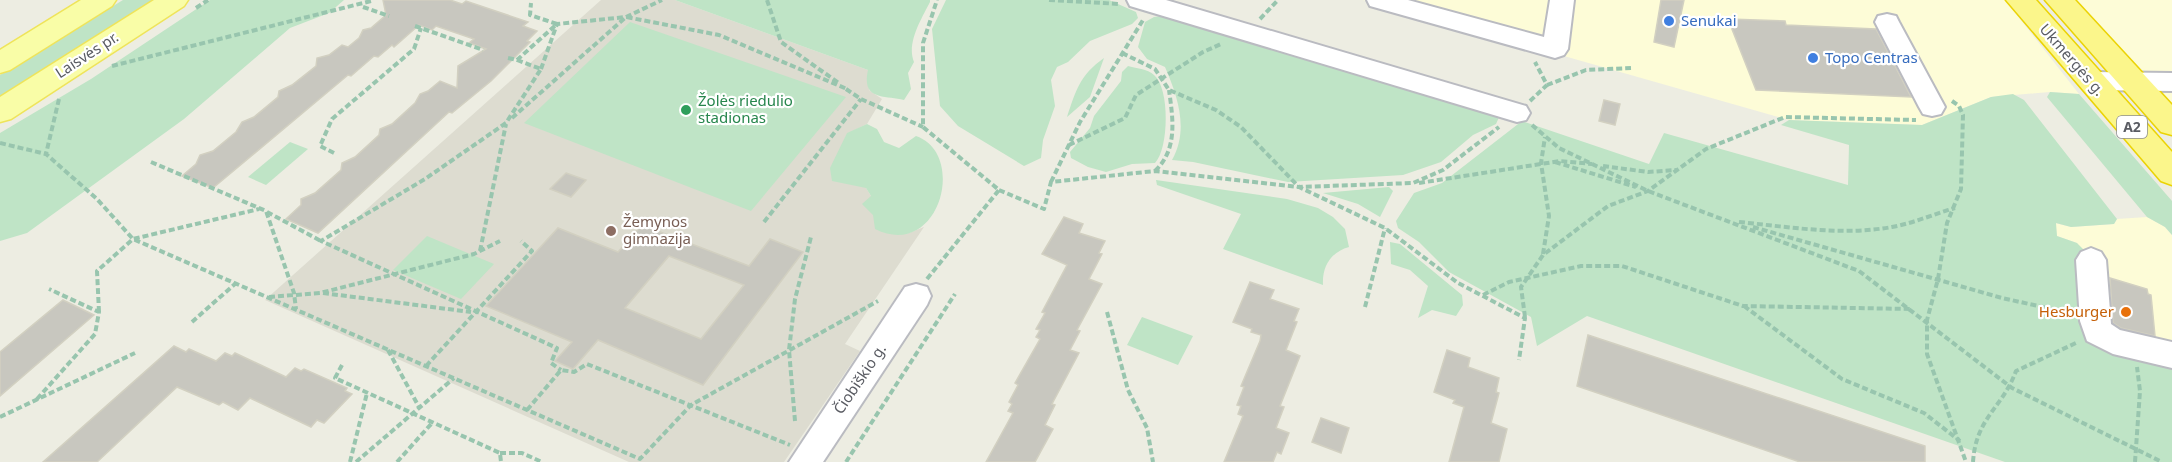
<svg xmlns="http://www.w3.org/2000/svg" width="2172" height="462" font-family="'Noto Sans',sans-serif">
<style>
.commercial{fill:#fdfcd7}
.education{fill:#dddcd0}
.green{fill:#bfe4c6}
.building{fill:#c8c7bf;stroke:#d2d0c1;stroke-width:1.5;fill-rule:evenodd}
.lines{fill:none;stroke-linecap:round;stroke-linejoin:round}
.minor-casing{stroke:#babbc1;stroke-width:4}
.major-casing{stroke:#efe45a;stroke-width:3}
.highway-casing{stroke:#ebd304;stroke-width:3}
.path{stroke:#98c5ae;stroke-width:4;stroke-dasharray:6 3;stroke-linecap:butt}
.minor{fill:#fff;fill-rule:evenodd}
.major{fill:#f9fda7;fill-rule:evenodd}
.highway{fill:#fbf68b;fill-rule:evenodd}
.shop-dot{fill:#3f7fe0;stroke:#fff;stroke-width:2}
.leisure-dot{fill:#2e9e5b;stroke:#fff;stroke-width:2}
.education-dot{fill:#8d6e63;stroke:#fff;stroke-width:2}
.food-dot{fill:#e8710a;stroke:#fff;stroke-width:2}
.labels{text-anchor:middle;stroke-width:4.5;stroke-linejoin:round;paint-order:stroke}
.shield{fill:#fff;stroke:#8c8d92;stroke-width:1.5}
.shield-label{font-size:14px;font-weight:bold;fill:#5a5c63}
.shop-label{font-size:15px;fill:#366cbe;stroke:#fff;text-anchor:start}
.street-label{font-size:15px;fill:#5a5c63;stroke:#fff}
.leisure-label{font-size:15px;fill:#27864d;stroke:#fff;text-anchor:start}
.education-label{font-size:15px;fill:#785e54;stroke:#fff;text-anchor:start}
.food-label{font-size:15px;fill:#c56008;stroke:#fff;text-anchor:end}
</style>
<rect width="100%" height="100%" fill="#edede2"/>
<g class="commercial">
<path d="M1363,0H1551L1543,50Z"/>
<path d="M1573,0H2005L2079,94L2050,92L1991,97L1922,125L1789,120L1564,56Z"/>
<path d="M2076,0H2172V106L2170,104Z"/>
<path d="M2147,217L2165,227L2172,235V361L2101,339L2077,243L2057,236L2055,223L2071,227L2114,224L2117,219Z"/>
</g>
<path class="education" d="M601,0H675L868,70L869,90L882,99L867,124L847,134L841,148L871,196L906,234L924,227L845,344L860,351L784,462H629L265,300Z"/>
<g class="green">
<path d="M123,0H162L0,102V75Z"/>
<path d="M210,0H344L329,13L290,28L184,119L27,233L0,241V133L91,79Z"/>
<path d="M675,0H930V2C922,18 906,43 914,62L908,73L911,89L904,100C885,95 861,101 868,70Z"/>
<path d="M946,0H1109L1136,12L1138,18L1132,24L1090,41L1068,62L1057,67L1051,80L1055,106L1043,140L1041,158L1024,166L958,126L940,106L932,29Z"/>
<path d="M1168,15L1500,115L1496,124L1473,135L1441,162L1403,175L1288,182L1193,162L1172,160C1189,130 1178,97 1165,67L1147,59L1138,47L1145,22L1154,17Z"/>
<path d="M630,22L846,97L751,211L524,123Z"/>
<path d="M1104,58L1090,97L1067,117C1076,90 1080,75 1104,58Z"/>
<path d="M1128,66C1135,68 1148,69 1154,75C1170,88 1169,149 1155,163L1132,164L1106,172L1088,167L1071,158L1070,152L1090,128L1094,116L1121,81L1122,72Z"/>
<path d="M2050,92L2079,94L2172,201V235L2165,227L2147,217L2047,97Z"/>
<path d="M2013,94L2024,100L2117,219L2114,224L2071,227L2056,223L2057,236L2077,243L2084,250L2091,324L2172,361V462H2005L1587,316L1537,346L1531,317L1449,272L1419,242L1398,228L1396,221L1414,193L1442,183L1522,121L1649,164L1664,133L1848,185L1849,145L1781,125L1789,120L1922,125L1991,97Z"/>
<path d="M867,124L877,129L884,142L899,148L916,136C968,154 939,261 875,229L873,215L862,204L871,196L866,188L832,181L830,168L847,133Z"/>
<path d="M290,142L308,149L266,185L248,177Z"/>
<path d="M1156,180L1287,199L1318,208L1333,217L1345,229L1349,247C1331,252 1322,266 1323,285L1223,249L1241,214L1157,185Z"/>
<path d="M1389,187L1393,191L1380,217L1358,204L1323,193Z"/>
<path d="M427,236L494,264L461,299L393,270Z"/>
<path d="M1390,242L1400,244L1462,295L1463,305L1456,316L1432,310L1418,318L1428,286L1410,270L1391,264Z"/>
<path d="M1142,317L1193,336L1178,365L1127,345Z"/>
</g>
<g class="building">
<path d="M383,0H450L462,4L466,1L528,22L523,26L537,31L527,41L530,42L491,81L452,113L449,112L318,233L286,219L301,205V199L315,193L341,170L342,163L355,157L379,135L380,129L392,124L415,103L420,94L428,91L440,81L457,88L458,66L486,49L469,43L474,39L436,26L432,30L419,25L394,47L392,45L378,57L374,56L351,76L348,75L213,188L182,176L196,164L200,155L213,151L236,132L242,122L254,117L278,97L279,91L292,85L316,66L317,58L329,55L342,45L348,47L359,38L363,30L371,28L386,15Z"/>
<path d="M1661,0H1684L1674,47L1654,42Z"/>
<path d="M1728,19L1785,21L1786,25L1876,29L1911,97L1756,90Z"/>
<path d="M1604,100L1620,104L1615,125L1599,121Z"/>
<path d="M566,173L586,180L571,197L550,189Z"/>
<path d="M1064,217L1083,224L1079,233L1105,241L1099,253L1102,254L1089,279L1102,284L1077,330L1080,331L1070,350L1079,353L1052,404L1055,405L1045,425L1053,429L1035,462H986L1013,413L1008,411L1012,404L1009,402L1018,385L1015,383L1040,339L1036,337L1040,330L1036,329L1045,313L1042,312L1067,265L1042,254Z"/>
<path d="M642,225L749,266L770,239L803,252L703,385L598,340L573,369L555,361L572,342L486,306L558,228L618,252ZM669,256L744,285L701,339L625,308Z"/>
<path d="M2110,278L2147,289L2148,294L2151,295L2155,336L2121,328L2113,323Z"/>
<path d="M1250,282L1274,290L1270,299L1299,309L1294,321L1297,322L1286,350L1300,356L1280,406L1284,407L1276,428L1289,433L1281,454L1277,452L1273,462H1224L1243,416L1238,414L1241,406L1237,405L1244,387L1241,386L1260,341L1261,335L1251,332L1252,329L1233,322Z"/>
<path d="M63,300L94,315L0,396V352Z"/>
<path d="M1588,335L1925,446V462H1800L1577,386Z"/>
<path d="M174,346L186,352L189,349L216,361L225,353L232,356L235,353L286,377L295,368L301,371L304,369L347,388L345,391L352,394L324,423L317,420L311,427L250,398L238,410L223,402L219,405L177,387L97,462H43Z"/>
<path d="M1447,350L1470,358L1468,367L1499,378L1496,392L1499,393L1491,423L1507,429L1499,462H1449L1464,407L1453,403L1455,400L1434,392Z"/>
<path d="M1321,418L1349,428L1341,453L1312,442Z"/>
</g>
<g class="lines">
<g class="minor-casing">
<g id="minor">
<path d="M1127,0H1166L1526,106L1530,113L1526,120L1517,122L1130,6Z"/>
<path d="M1367,0H1408L1544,37L1550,0H1574L1568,49L1564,55L1555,58L1370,6Z"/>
<path d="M1887,14L1896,16L1899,22L1945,107L1941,114L1932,116L1923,114L1919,107L1875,22L1878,16Z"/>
<path d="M2091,72L2172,73V91L2091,90L2082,87L2078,81L2082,75Z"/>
<path d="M2091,248L2101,252L2106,260L2111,324L2120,330L2172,342V368L2113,354L2087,341L2080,321L2076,260L2081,252Z"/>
<path d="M916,284L927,287L931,296L927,305L823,462H789L905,287Z"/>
</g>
</g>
<g class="major-casing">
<g id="major">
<path d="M81,0H116L112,6L10,70L0,73V50Z"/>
<path d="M154,0H188L184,6L11,119L0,122V97Z"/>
</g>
</g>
<g class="highway-casing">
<g id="highway">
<path d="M2006,0H2036L2172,152V185L2161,181Z"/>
<path d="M2045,0H2075L2172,105V135L2161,132Z"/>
</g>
</g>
<g class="path">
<path d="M767,0L781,42L840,84"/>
<path d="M1049,0L1120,4"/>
<path d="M363,7L389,16"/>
<path d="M196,8L208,0"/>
<path d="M1260,19L1278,0"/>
<path d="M415,26L483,50"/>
<path d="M1122,53L1155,69L1169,90L1216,110L1241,127L1299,187L1385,228L1458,283L1525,318L1519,360"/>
<path d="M508,58L517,60L557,24L530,15L531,3"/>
<path d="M517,60L541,69L506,123L425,179L321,241L557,348L551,363L561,370"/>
<path d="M112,66L371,1"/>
<path d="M541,69L557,24L626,17L662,0"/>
<path d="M1547,85L1586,70L1631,68"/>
<path d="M846,89L861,99L923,127"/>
<path d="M59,99L46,154L97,199L133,239L640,459L691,405L878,301"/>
<path d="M1530,101L1547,85L1535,62"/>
<path d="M1952,101L1959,106L1963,115L1961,189L1947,223L1938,279L1927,320V354L1966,462"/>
<path d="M512,118L626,17L719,35L847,89"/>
<path d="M1532,125L1559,148L1648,191L1859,271L2012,388L2162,462"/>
<path d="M0,143L46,154"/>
<path d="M1069,145L1125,118L1136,95L1203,52L1221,44"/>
<path d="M334,153L320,146L332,119L414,49L421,28"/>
<path d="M151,162L266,211L294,293L296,309"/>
<path d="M1555,162L1636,187"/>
<path d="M1603,166L1648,172L1676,170"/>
<path d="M1155,171C1178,149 1173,119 1169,90"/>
<path d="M1051,182L1080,122L1143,20"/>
<path d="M1419,183L1560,161L1592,164"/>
<path d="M999,190L1044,209L1051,182L1155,171L1299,187L1413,183L1443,170L1499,127"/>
<path d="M267,212L321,241"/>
<path d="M764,222L861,99"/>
<path d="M1739,222C1790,227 1842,236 1892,227C1914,223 1934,214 1955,208"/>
<path d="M1753,227L2002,298L2070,313"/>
<path d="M480,251L506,124"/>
<path d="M1543,254L1549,216L1541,163L1545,137"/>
<path d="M927,279L999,190L923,127V43L937,0"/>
<path d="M323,293L471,312"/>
<path d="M1483,295L1509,282L1581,266H1622L1743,306L1911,309"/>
<path d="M269,297L320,293L474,254L500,241"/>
<path d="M1744,306L1842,379L1924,413L1960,441"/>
<path d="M1365,307L1385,228"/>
<path d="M99,312L97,271L133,239L259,209"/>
<path d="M1107,312L1128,390L1147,428L1153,462"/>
<path d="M1525,317L1521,287L1543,255L1608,206L1648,191L1706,149L1785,117L1916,120"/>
<path d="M192,322L236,283"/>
<path d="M388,350L419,407"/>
<path d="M342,365L335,378L500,453L501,462"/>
<path d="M426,366L532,251L521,241"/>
<path d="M37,399L95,334L99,312L49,289"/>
<path d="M527,410L561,370L574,372L587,364L790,445"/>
<path d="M0,417L135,353"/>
<path d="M795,421L789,350L795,299L811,237"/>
<path d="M500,453H522L542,462"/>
<path d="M350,462L367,393"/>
<path d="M356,462L454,378"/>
<path d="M397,462L432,423"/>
<path d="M846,462L955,294"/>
<path d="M1973,462C1976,417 2002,409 2016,371L2078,342"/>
<path d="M2135,462L2140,391L2137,367"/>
</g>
<use href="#minor" class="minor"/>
<use href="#major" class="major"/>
<use href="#highway" class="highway"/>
</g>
<g class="shop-dot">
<circle cx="1669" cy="21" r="6"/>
<circle cx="1813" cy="58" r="6"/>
</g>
<circle class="leisure-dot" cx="686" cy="110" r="6"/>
<circle class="education-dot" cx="611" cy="231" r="6"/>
<circle class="food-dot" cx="2126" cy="312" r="6"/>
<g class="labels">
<rect class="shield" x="2117" y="116" width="30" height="22" rx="4.5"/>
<g class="shield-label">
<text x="2132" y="132">A2</text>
</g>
<g class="shop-label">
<text x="1681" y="26">Senukai</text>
<text x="1825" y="63">Topo Centras</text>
</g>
<g class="street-label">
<text transform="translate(87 55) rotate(-33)" y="5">Laisvės pr.</text>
<text transform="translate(2072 60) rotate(49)" y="5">Ukmergės g.</text>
<text transform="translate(860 379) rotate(-56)" y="5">Čiobiškio g.</text>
</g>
<g class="leisure-label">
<text x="698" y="106">Žolės riedulio<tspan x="698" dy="17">stadionas</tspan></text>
</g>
<g class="education-label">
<text x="623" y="227">Žemynos<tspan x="623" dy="17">gimnazija</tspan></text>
</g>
<g class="food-label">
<text x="2114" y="317">Hesburger</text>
</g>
</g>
</svg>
